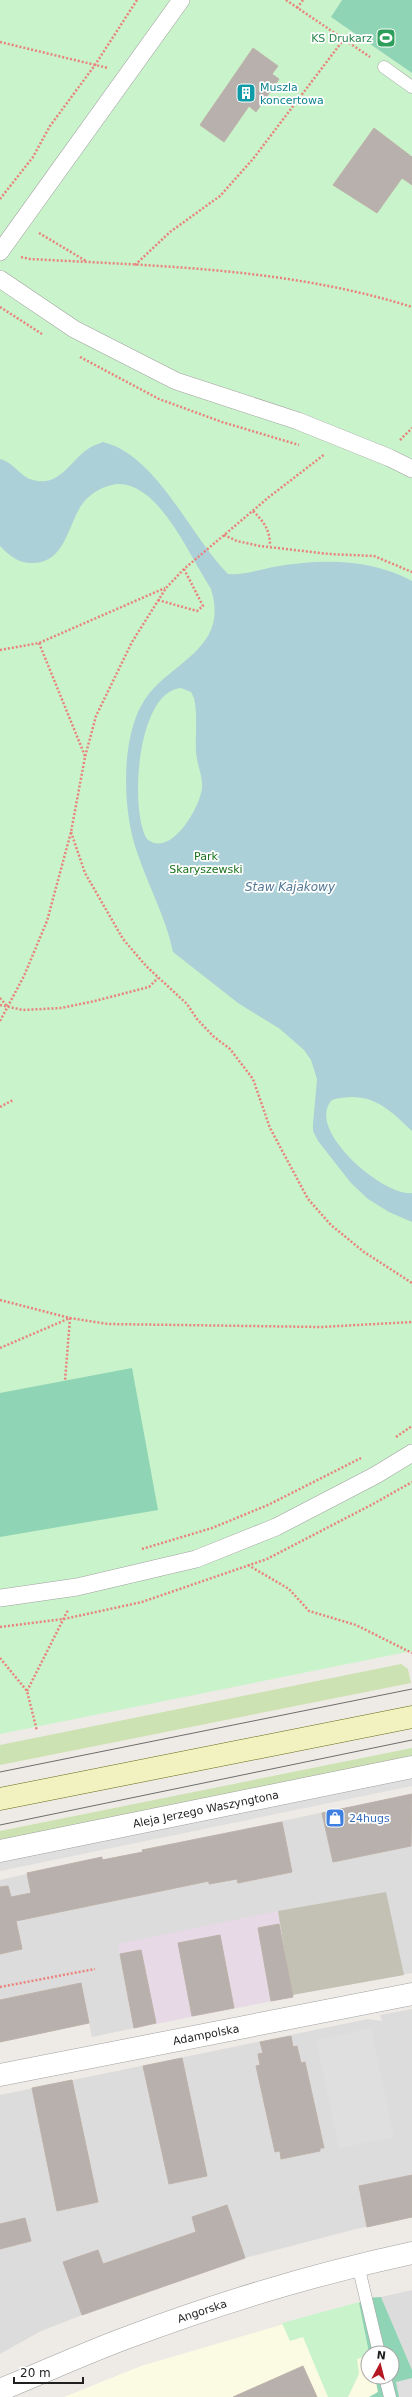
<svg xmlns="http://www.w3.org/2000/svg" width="412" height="2397" font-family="'DejaVu Sans',sans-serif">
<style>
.residential{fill:#dddcdc}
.industrial{fill:#e7d9e5}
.education{fill:#fbfae3}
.construction{fill:#c2c1b3}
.grass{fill:#cde2b2}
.park{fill:#c9f3ca}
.pitch{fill:#8ed4b5}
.parking{fill:#dfdfdf}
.water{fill:#acd0d7;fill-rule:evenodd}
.building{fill:#b7b0ac;stroke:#beb2aa}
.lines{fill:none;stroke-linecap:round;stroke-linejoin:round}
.service-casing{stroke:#a0a0a0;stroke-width:13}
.pedestrian-casing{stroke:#a0a0a0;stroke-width:18}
.minor-casing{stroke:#a0a0a0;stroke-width:23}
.secondary-casing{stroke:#656a12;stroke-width:23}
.path{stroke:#e9827d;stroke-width:2.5;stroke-dasharray:2 2;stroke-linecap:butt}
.service{stroke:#fff;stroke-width:12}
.pedestrian{stroke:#fff;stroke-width:17}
.minor{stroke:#fff;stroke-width:22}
.secondary{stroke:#f2f2c1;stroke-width:22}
.tram{stroke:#6d6d6d;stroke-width:1}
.labels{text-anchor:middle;stroke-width:3.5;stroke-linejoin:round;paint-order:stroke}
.leisure-label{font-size:11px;fill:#27864d;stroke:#fff;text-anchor:end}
.culture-label{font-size:11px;fill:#0d838f;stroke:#fff;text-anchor:start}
.park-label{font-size:11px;fill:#19711b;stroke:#fff}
.street-label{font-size:11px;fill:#1f1f1f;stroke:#fff}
.shop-label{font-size:11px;fill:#366cbe;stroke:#fff;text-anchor:start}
.water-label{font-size:12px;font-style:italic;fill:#507694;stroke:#fff}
</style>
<rect width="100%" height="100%" fill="#eeebe6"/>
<g class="residential">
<path d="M412,1794V1973L292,1995L279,1924L135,2028L92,2037L89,2023L0,2041V1880L102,1857L103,1860L143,1852L142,1850Z"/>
<path d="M412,2009V2217L352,2230L245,2258L82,2315L39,2332L0,2354V2095L368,2019L382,2021L380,2015Z"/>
<path d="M412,2290V2370L381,2297Z"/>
</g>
<path class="industrial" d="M278,1911L293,1997L135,2028L118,1944Z"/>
<path class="education" d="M359,2302L369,2353L368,2377H375L379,2392L369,2397H64L141,2366Z"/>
<path class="construction" d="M386,1892L404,1975L292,1995L278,1911Z"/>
<g class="grass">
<path d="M401,1664L408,1669L411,1683L0,1765V1745Z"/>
<path d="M412,1748V1758L0,1842V1831Z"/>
</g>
<g class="park">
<path d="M0,0H342L331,17L412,73V1651L0,1734Z"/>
<path d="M359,2302L369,2353L368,2356L357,2359L359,2374L348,2397H328L303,2337L290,2341L282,2323Z"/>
</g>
<g class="pitch">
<path d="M342,0H412V73L331,17Z"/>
<path d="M132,1368L158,1510L0,1537V1393Z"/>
<path d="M381,2297L412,2370V2397H369L378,2392L375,2377H392V2353H369L359,2303L366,2298Z"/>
</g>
<g class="parking">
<path d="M412,1770V1786L0,1871V1854Z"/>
<path d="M371,2028L394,2137L339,2148L316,2040Z"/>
<path d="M412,2378V2397H399L396,2382Z"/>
</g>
<path class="water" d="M103,442C157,455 190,536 228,574C244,575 258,570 273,567C320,559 369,558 412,581V1131C387,1107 369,1090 332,1100C304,1129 384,1197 412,1193V1222L389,1212L368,1199L351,1183L318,1141L313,1131V1124L317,1079L311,1060L304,1050L280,1029L238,1003L173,952C166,917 148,886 137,852C124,816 122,759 134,723C138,710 144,699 153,689C182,658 228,643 211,589C194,562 180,531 159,507C149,495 133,483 117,484C103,486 92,492 83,503C68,523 66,562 34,563C19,564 10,556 0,546V459C15,463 20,477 33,480C61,488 71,458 91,447C94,445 99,444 103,442ZM181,688L191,692L194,698C198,716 195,734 196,752C197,765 203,776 202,788C200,808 170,859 147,839C129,810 137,691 181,688Z"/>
<g class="building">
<path d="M253,48L278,66L272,74L279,79L256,112L249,106L224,142L200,125Z"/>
<path d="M374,128L412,157V185L402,178L377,213L333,185Z"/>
<path d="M412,1794L411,1846L333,1862L322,1813Z"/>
<path d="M282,1822L292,1872L238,1883L237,1879L209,1884V1881L16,1921L22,1949L0,1954V1887L8,1886L11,1897L31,1893L27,1873L102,1857V1860L143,1852L142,1850Z"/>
<path d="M279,1924L293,1997L271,2001L258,1928Z"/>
<path d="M220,1935L234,2008L192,2016L178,1943Z"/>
<path d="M141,1950L156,2023L134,2028L120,1954Z"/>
<path d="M81,1983L89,2023L0,2042V2000Z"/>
<path d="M291,2036L293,2047L297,2046L301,2063L305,2062L324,2148H320V2151L281,2159L280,2151L275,2152L256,2066L260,2065L258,2054L263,2053L260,2042Z"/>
<path d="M182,2058L207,2176L169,2184L143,2066Z"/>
<path d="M72,2080L98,2202L57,2211L32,2088Z"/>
<path d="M412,2175V2217L367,2227L359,2186Z"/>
<path d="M227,2205L245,2258L82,2315L63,2262L98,2250L103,2264L196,2232L192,2217Z"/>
<path d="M25,2218L31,2241L0,2249V2224Z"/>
<path d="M303,2366L317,2397H233Z"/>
</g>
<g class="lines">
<g class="service-casing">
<g id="service">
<path d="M384,67L412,87"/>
<path d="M358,2265L379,2353"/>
<path d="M385,2377L390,2397"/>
</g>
</g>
<g class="pedestrian-casing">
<g id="pedestrian">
<path d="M0,252L181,0"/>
<path d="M0,279L74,329L176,381L298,421L390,458L412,469"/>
<path d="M0,1598L77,1587L196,1559L276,1527L376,1475L412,1453"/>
</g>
</g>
<g class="minor-casing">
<g id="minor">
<path id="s1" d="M0,1851L412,1767"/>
<path id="s2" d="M0,2075L412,1994"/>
<path id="s3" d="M0,2390C42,2373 83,2354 126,2338C219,2303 314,2274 412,2253"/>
</g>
</g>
<g class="secondary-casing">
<path id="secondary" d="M0,1799L412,1717"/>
</g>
<g class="path">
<path d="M286,0L370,57"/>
<path d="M297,8L303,0"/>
<path d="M0,42L108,68"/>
<path d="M0,199L33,157L50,126L95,65L137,0"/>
<path d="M39,233L86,261"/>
<path d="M21,257L30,259C158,266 288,268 412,307"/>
<path d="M135,265L170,232L220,196L253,159L344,39"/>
<path d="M0,307L42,334"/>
<path d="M80,357L159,399L222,422L299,445"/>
<path d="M400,440L412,428"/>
<path d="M253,511C264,522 270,530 270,546"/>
<path d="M224,535L237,541L260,546L329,554L374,556L412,572"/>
<path d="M158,600L197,611L203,606L184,569"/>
<path d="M39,643L85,756"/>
<path d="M0,650L39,643L165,588"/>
<path d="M71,832L85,873L123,939L146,966L187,1004L197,1019L213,1036L230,1049L253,1079L270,1128L308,1199L331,1225L364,1252L412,1283"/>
<path d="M0,998L7,1006"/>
<path d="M0,1005L23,1010L61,1008L95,1001L149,987L158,978"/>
<path d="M0,1021L24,976L47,921L71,832L85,757L96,716L132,642L166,588L184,569L269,497L325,454"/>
<path d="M0,1107L13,1100"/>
<path d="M0,1300L70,1318L108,1324L321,1327L412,1322"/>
<path d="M0,1348L70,1318L65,1381"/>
<path d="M396,1437L412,1426"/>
<path d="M142,1549L212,1528L268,1505L361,1458"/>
<path d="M248,1565L289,1589L309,1611L356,1625L412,1653"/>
<path d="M0,1627L64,1619L142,1602L267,1559L373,1504L412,1482"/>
<path d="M0,1658L27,1691L37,1731"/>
<path d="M27,1691L68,1610"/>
<path d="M0,1987L95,1969"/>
</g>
<use href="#service" class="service"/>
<use href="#pedestrian" class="pedestrian"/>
<use href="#minor" class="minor"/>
<use href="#secondary" class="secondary"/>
<g class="tram">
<path d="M0,1772L412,1689"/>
<path d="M0,1825L412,1740"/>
</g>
</g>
<defs>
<g id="stadium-square" transform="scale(1)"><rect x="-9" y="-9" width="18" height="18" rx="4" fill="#2e9e5b" stroke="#fff"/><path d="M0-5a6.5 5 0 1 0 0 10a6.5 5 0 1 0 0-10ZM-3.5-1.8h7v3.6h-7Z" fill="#fff"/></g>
<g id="building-square" transform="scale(1)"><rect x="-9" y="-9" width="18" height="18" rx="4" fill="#0f9aa8" stroke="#fff"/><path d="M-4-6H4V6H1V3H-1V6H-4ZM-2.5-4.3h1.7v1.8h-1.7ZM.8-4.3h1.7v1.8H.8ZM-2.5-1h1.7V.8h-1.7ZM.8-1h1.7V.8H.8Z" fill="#fff"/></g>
<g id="shop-square" transform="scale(1)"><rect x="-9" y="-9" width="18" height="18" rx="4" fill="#3f7fe0" stroke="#fff"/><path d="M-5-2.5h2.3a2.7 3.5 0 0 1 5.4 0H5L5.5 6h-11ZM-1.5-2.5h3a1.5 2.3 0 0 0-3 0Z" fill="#fff"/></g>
</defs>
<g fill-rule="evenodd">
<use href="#stadium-square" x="386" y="38"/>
<use href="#building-square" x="246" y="93"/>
<use href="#shop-square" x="335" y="1818"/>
</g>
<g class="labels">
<g class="leisure-label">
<text x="372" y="42">KS Drukarz</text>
</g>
<g class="culture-label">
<text x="260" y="91">Muszla<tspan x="260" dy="13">koncertowa</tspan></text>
</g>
<g class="park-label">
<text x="206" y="860">Park<tspan x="206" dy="13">Skaryszewski</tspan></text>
</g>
<g class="street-label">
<text dy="4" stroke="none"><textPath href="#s1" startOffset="210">Aleja Jerzego Waszyngtona</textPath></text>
<text dy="4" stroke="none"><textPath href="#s2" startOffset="210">Adampolska</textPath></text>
<text dy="4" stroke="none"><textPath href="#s3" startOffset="217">Angorska</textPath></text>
</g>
<g class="shop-label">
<text x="349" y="1822">24hugs</text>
</g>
<g class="water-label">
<text x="290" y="891">Staw Kajakowy</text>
</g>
</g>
<g transform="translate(380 2365) rotate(7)"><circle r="19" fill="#ffffff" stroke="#a5a5a5"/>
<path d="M0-3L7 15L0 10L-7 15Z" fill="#b51822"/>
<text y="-6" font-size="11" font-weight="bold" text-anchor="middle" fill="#1f1f1f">N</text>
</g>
<path d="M14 2377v6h69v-6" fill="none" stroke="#1f1f1f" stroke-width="2"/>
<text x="20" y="2377" font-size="12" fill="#1f1f1f" stroke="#ffffff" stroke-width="3" paint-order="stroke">20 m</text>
</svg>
